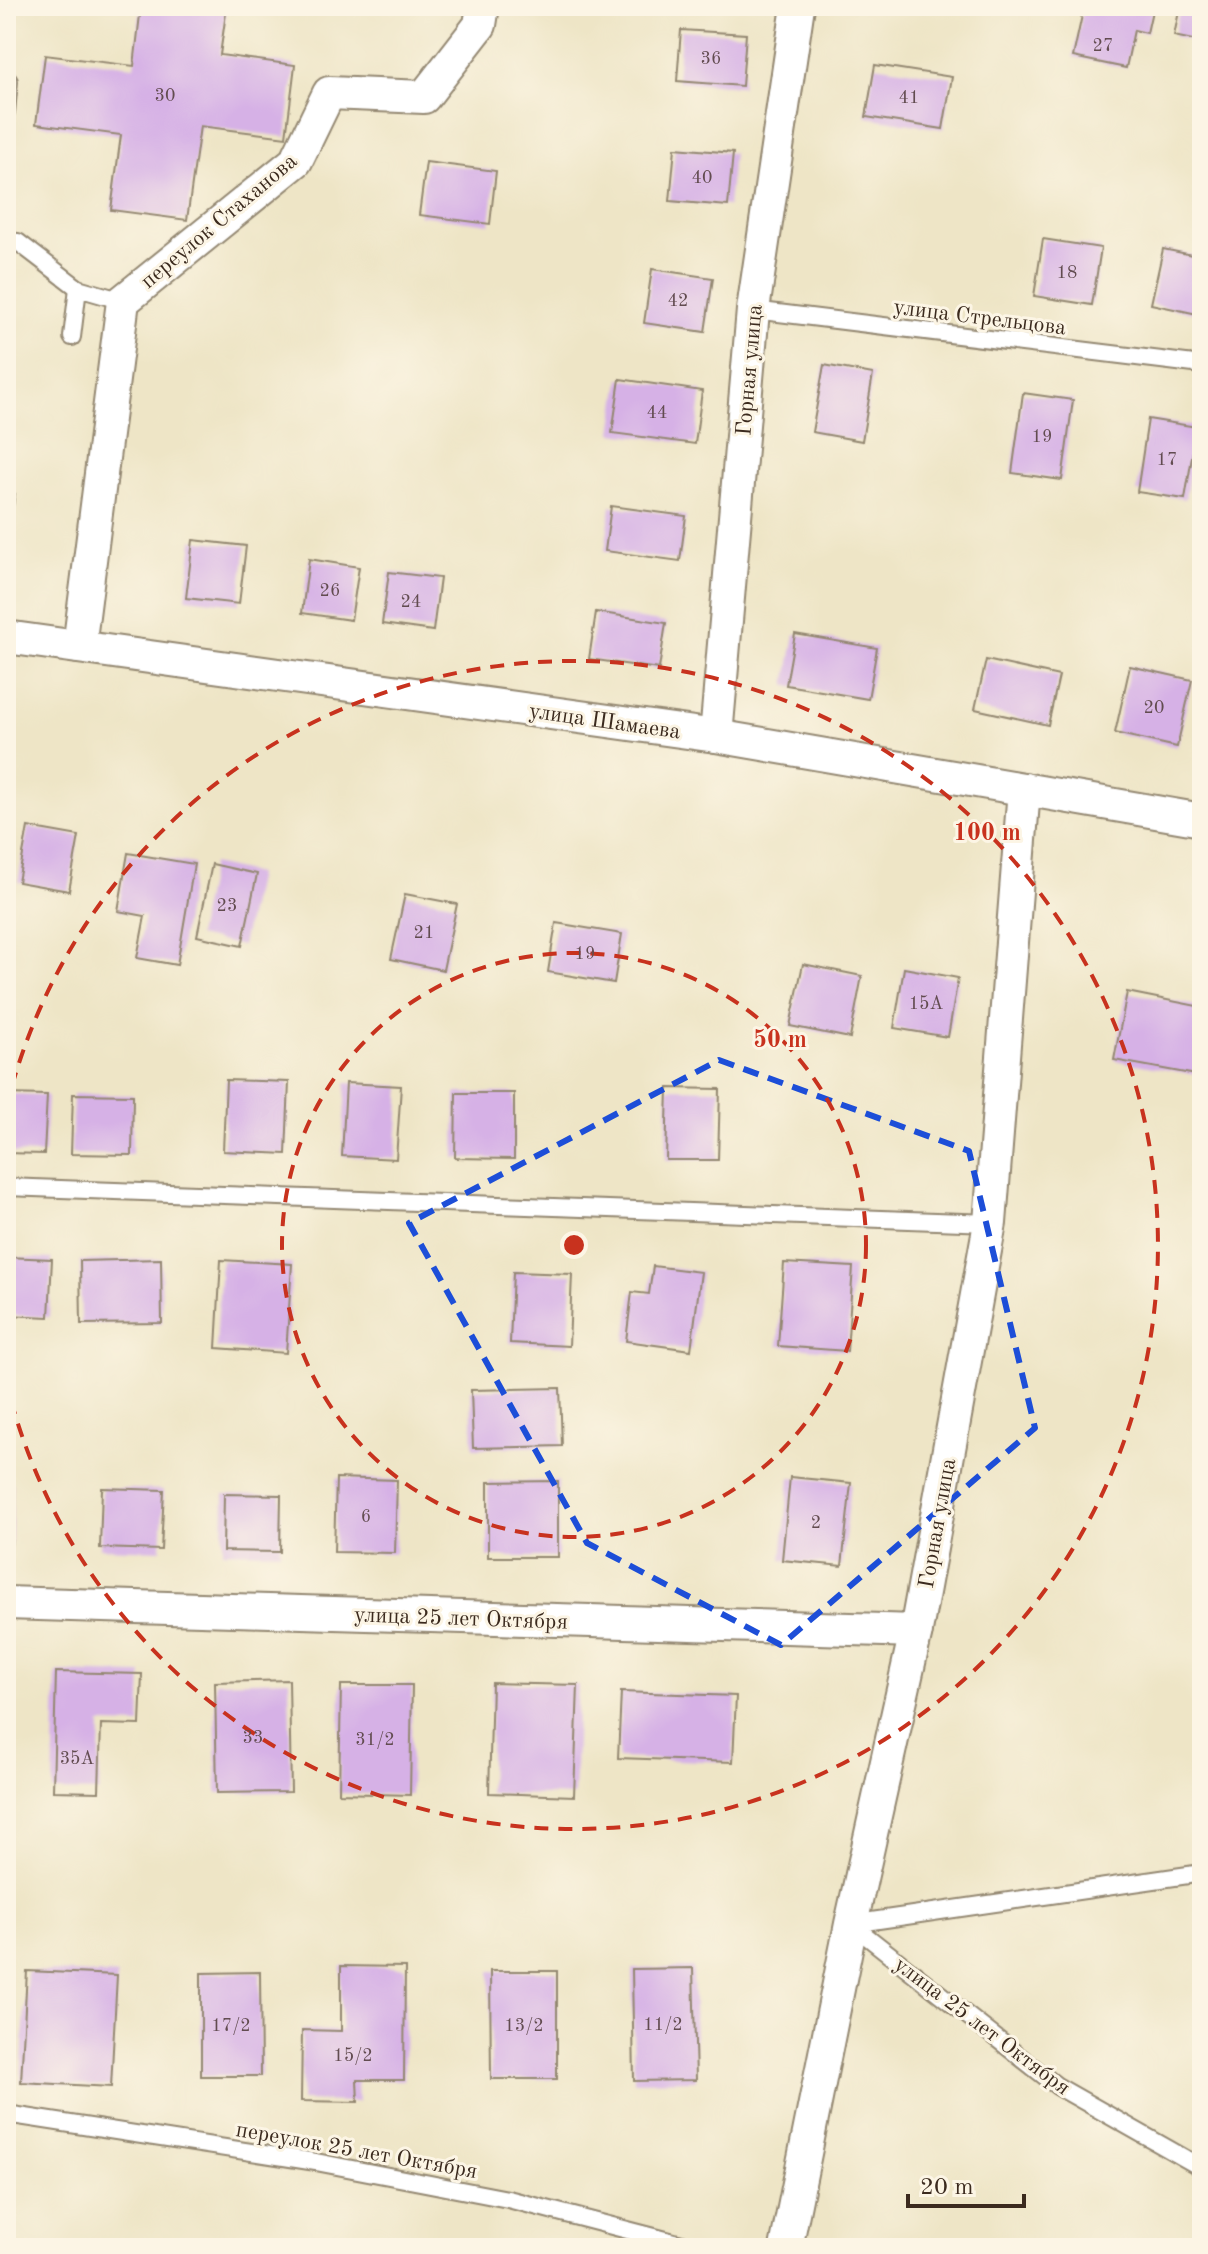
<svg xmlns="http://www.w3.org/2000/svg" width="1208" height="2254" font-family="'Old Standard TT',serif">
<style>
.building{fill:#d6b1e6}
.lines{fill:none;stroke-linecap:round;stroke-linejoin:round}
.service-casing{stroke:#948872;stroke-width:20}
.minor-casing{stroke:#948872;stroke-width:36}
.service{stroke:#fff;stroke-width:16}
.minor{stroke:#fff;stroke-width:32}
.marked{fill:none;stroke:#1d4ed8;stroke-width:6;stroke-dasharray:16 10;stroke-linejoin:round}
.ring{fill:none;stroke:#c8321e;stroke-width:4;stroke-dasharray:14 10}
.labels{text-anchor:middle;stroke-width:6;stroke-linejoin:round;paint-order:stroke}
.number-label{font-size:18px;fill:#624c50}
.street-label{font-size:22px;fill:#3b2a1e;stroke:#fcf5e5}
.centre{fill:#c8321e;stroke:#fcf5e5;stroke-width:4}
.ring-label{font-size:24px;text-anchor:middle;font-weight:bold;fill:#c8321e;stroke:#fcf5e5;stroke-width:6;stroke-linejoin:round;paint-order:stroke}
</style>
<rect width="100%" height="100%" fill="#fcf5e5"/>
<filter id="ink" filterUnits="userSpaceOnUse"><feTurbulence type="fractalNoise" baseFrequency=".0125" numOctaves="2"/><feDisplacementMap in="SourceGraphic" scale="16" xChannelSelector="R" yChannelSelector="G"/><feConvolveMatrix kernelMatrix="1 2 1 2 8 2 1 2 1" color-interpolation-filters="sRGB"/></filter>
<filter id="wash" filterUnits="userSpaceOnUse"><feTurbulence type="fractalNoise" baseFrequency=".006" numOctaves="4" result="noise"/><feDisplacementMap in="SourceGraphic" scale="32" xChannelSelector="R" yChannelSelector="G"/><feGaussianBlur stdDeviation="1.8" result="paint"/><feColorMatrix in="noise" values="0 0 0 0 0 0 0 0 0 0 0 0 0 0 0 0 0 1.4 0 .05"/><feComposite in="paint" operator="in"/></filter>
<g filter="url(#wash)">
<rect width="100%" height="100%" fill="#eee5c6"/>
<g id="blocks">
<g class="building">
<path d="M141,6H227L220,55L295,65L286,137L200,126L187,220L111,210L121,135L36,124L45,55L134,66Z"/>
<path d="M1084,6H1153L1147,33L1134,30L1126,68L1073,57Z"/>
<path d="M1180,6H1202V42L1174,36Z"/>
<path d="M681,30L746,34L742,86L677,81Z"/>
<path d="M875,65L952,77L943,129L866,117Z"/>
<path d="M675,148L733,153L728,206L670,201Z"/>
<path d="M426,162L496,171L490,224L419,215Z"/>
<path d="M1043,239L1101,248L1092,305L1034,296Z"/>
<path d="M1163,249L1202,257V315L1151,304Z"/>
<path d="M652,269L713,278L705,332L644,323Z"/>
<path d="M824,365L873,374L862,441L812,432Z"/>
<path d="M620,379L702,391L695,444L612,433Z"/>
<path d="M1023,393L1073,400L1062,480L1012,473Z"/>
<path d="M1148,419L1197,427L1185,499L1137,492Z"/>
<path d="M6,493L15,494L8,538H6Z"/>
<path d="M611,506L686,516L680,561L605,551Z"/>
<path d="M193,540L246,546L239,604L186,598Z"/>
<path d="M309,559L359,567L351,620L302,613Z"/>
<path d="M389,572L440,578L433,631L382,624Z"/>
<path d="M596,612L666,623L659,669L589,659Z"/>
<path d="M795,634L877,648L868,699L786,685Z"/>
<path d="M986,660L1059,676L1048,725L975,709Z"/>
<path d="M1130,666L1192,680L1177,747L1115,733Z"/>
<path d="M28,827L79,836L69,891L18,882Z"/>
<path d="M128,853L194,864L177,965L137,958L145,916L118,911Z"/>
<path d="M212,864L257,874L242,946L197,936Z"/>
<path d="M405,894L457,904L443,970L391,959Z"/>
<path d="M556,923L622,934L614,983L548,972Z"/>
<path d="M803,964L862,976L850,1038L790,1026Z"/>
<path d="M904,968L958,978L948,1037L894,1028Z"/>
<path d="M1127,992L1202,1007V1076L1114,1060Z"/>
<path d="M226,1080L289,1082L286,1154L223,1151Z"/>
<path d="M346,1083L401,1086L396,1159L342,1156Z"/>
<path d="M668,1088L720,1089L718,1160H666Z"/>
<path d="M456,1093H514V1159L455,1158Z"/>
<path d="M6,1094L47,1095L44,1154L6,1153Z"/>
<path d="M73,1094L133,1095L132,1155L71,1154Z"/>
<path d="M6,1257L52,1259L49,1317L6,1315Z"/>
<path d="M161,1259L162,1323L81,1324L80,1261Z"/>
<path d="M221,1260L292,1264L286,1353L216,1348Z"/>
<path d="M784,1263L853,1267L847,1351L778,1346Z"/>
<path d="M653,1266L701,1272L691,1350L626,1341L632,1292L649,1294Z"/>
<path d="M513,1272L572,1274L569,1346L510,1343Z"/>
<path d="M560,1388L562,1446L473,1448L471,1390Z"/>
<path d="M790,1477L851,1483L842,1566L782,1560Z"/>
<path d="M336,1478L397,1480L395,1553L334,1552Z"/>
<path d="M558,1481V1557H488V1482Z"/>
<path d="M6,1482L13,1483L11,1547H6Z"/>
<path d="M102,1488L164,1490L161,1550L100,1548Z"/>
<path d="M224,1494L281,1495L280,1552L223,1551Z"/>
<path d="M56,1672L142,1674L140,1725L101,1724L99,1792L53,1791Z"/>
<path d="M289,1680L291,1792L217,1793L215,1682Z"/>
<path d="M492,1683L578,1685L574,1796L489,1793Z"/>
<path d="M341,1685H412L410,1795L339,1793Z"/>
<path d="M621,1692L736,1696L733,1762L618,1758Z"/>
<path d="M341,1966L405,1967L404,2080H357L358,2102L301,2101L302,2030L341,2031Z"/>
<path d="M693,1968L696,2080L634,2081L632,1969Z"/>
<path d="M27,1971L117,1975L111,2087L21,2082Z"/>
<path d="M490,1971H557V2079H491Z"/>
<path d="M260,1972L261,2076H201V1973Z"/>
</g>
</g>
</g>
<g filter="url(#ink)">
<use href="#blocks" fill-opacity="0" stroke="#948872" stroke-width="2"/>
<g class="lines">
<g class="service-casing">
<g id="service">
<path d="M6,112L9,81"/>
<path d="M6,241L18,242L78,288L123,301"/>
<path d="M753,310L1202,365"/>
<path d="M72,337L78,288"/>
<path d="M6,1187L990,1223"/>
<path d="M851,1924L1057,2086L1202,2168"/>
<path d="M851,1924L1202,1873"/>
<path d="M6,2114L316,2162L508,2199L697,2248"/>
</g>
</g>
<g class="minor-casing">
<g id="minor">
<path d="M6,637L716,736L1202,820"/>
<path d="M79,647L123,301L296,161L329,93L424,97L480,25L483,6"/>
<path d="M716,736L753,310L798,6"/>
<path d="M6,1603L916,1631"/>
<path d="M786,2248L851,1924L916,1631L990,1223L1024,789"/>
</g>
</g>
<use href="#service" class="service"/>
<use href="#minor" class="minor"/>
</g>
</g>
<path class="marked" d="M719,1060L969,1151L1035,1428L781,1645L587,1543L409,1223Z"/>
<g class="ring">
<circle cx="574" cy="1245" r="292"/>
<path d="M6 1109A584 584 0 1 1 6 1381"/>
</g>
<g class="labels">
<g class="number-label">
<text x="1103" y="51">27</text>
<text x="711" y="64">36</text>
<text x="165" y="101">30</text>
<text x="909" y="103">41</text>
<text x="702" y="183">40</text>
<text x="1067" y="278">18</text>
<text x="678" y="306">42</text>
<text x="657" y="418">44</text>
<text x="1042" y="442">19</text>
<text x="1167" y="465">17</text>
<text x="330" y="596">26</text>
<text x="411" y="607">24</text>
<text x="1154" y="713">20</text>
<text x="227" y="911">23</text>
<text x="424" y="938">21</text>
<text x="585" y="959">19</text>
<text x="926" y="1009">15А</text>
<text x="366" y="1522">6</text>
<text x="816" y="1528">2</text>
<text x="253" y="1743">33</text>
<text x="375" y="1745">31/2</text>
<text x="77" y="1764">35А</text>
<text x="663" y="2030">11/2</text>
<text x="231" y="2031">17/2</text>
<text x="524" y="2031">13/2</text>
<text x="353" y="2061">15/2</text>
</g>
<g class="street-label">
<text transform="translate(218 220) rotate(-40)" y="8">переулок Стаханова</text>
<text transform="translate(980 316) rotate(7)" y="8">улица Стрельцова</text>
<text transform="translate(748 370) rotate(-85)" y="8">Горная улица</text>
<text transform="translate(605 720) rotate(8)" y="8">улица Шамаева</text>
<text transform="translate(936 1523) rotate(-80)" y="8">Горная улица</text>
<text transform="translate(461 1617) rotate(2)" y="8">улица 25 лет Октября</text>
<text transform="translate(983 2025) rotate(37)" y="8">улица 25 лет Октября</text>
<text transform="translate(357 2149) rotate(10)" y="8">переулок 25 лет Октября</text>
</g>
</g>
<circle cx="574" cy="1245" r="12" class="centre"/>
<g class="ring-label">
<text x="987" y="840">100 m</text>
<text x="780" y="1047">50 m</text>
</g>
<rect width="1208" height="2254" fill="none" stroke="#fcf5e5" stroke-width="32"/>
<path d="M908 2194v12h116v-12" fill="none" stroke="#3b2a1e" stroke-width="4"/>
<text x="920" y="2194" font-size="24" fill="#3b2a1e" stroke="#fcf5e5" stroke-width="6" paint-order="stroke">20 m</text>
</svg>
